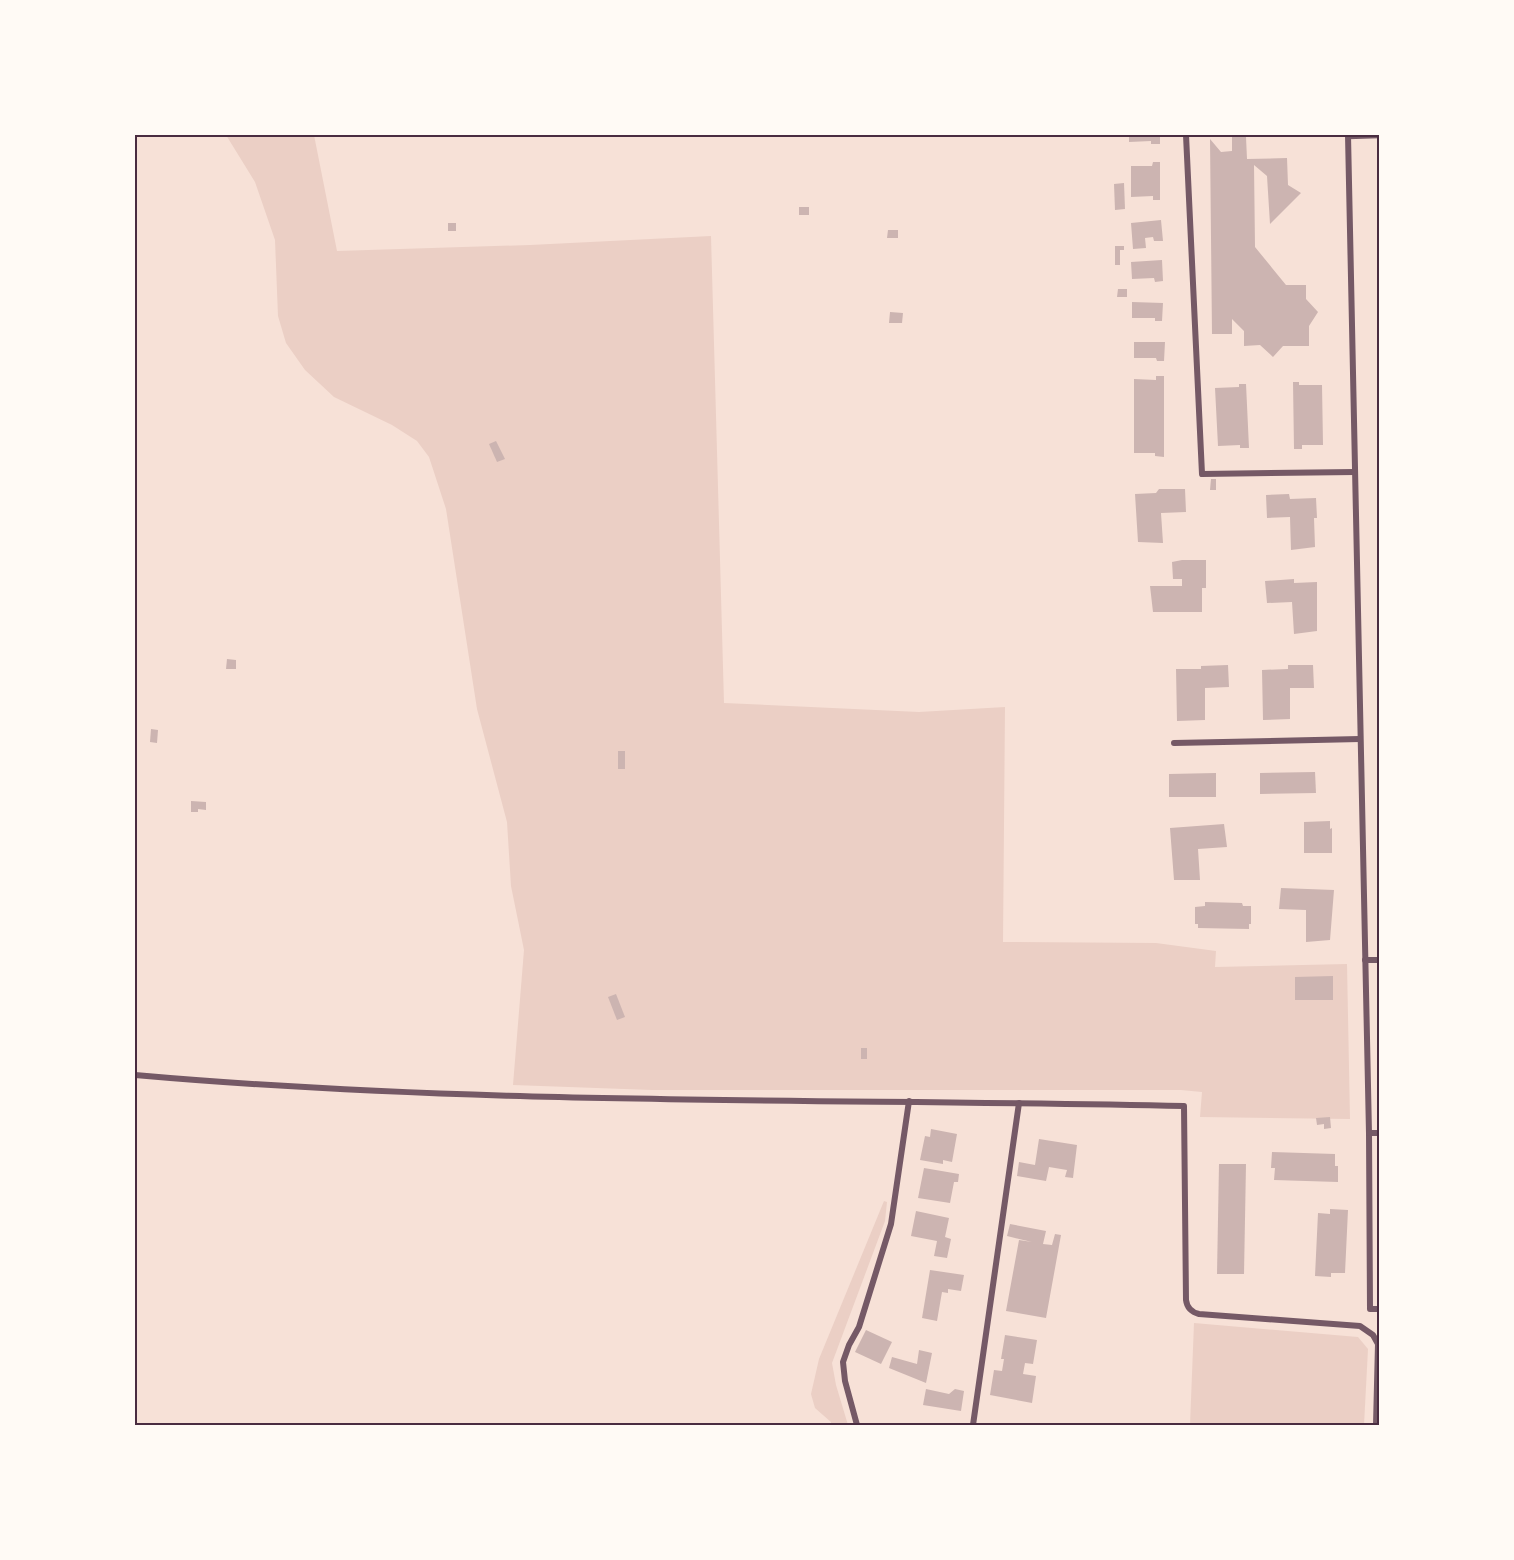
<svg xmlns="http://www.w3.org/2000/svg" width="1514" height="1560" font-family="'Archivo Narrow',sans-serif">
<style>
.green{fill:#ebcfc5}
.building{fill:#ccb4b1}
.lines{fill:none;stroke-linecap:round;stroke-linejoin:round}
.service{stroke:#755966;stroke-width:4.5}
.minor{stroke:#755966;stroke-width:6}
.neatline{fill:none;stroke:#4a2c40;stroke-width:2}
</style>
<rect width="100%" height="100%" fill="#f7e1d7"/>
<g class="green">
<path d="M226,135H314L337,251L530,245L711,236L724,703L919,712L1005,707L1003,942L1156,943L1216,951L1215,967L1347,964L1350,1119L1200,1117L1202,1092L1181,1090H652L513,1085L524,950L511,886L507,822L477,709L446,509L429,457L417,441L392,425L334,397L305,370L286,343L278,316L275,240L255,182Z"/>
<path d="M884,1201L887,1202L885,1221L832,1363L836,1385L848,1425H831V1422L815,1408L811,1394L819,1359Z"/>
<path d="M1194,1323L1358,1337L1368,1349L1364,1425H1190Z"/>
</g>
<g class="building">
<path d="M1129,135H1160V144H1151V141L1129,142Z"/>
<path d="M1232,137H1246L1247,159L1287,158L1288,185L1301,193L1270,224L1267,176L1254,165L1255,247L1286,285H1306V299L1318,312L1309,326V346H1283L1273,357L1260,345L1244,346V331L1232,319V334H1212L1210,139L1221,152L1232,151Z"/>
<path d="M1153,162H1160V200H1153V196L1131,197V166H1152Z"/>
<path d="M1124,183L1125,209L1115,210L1114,184Z"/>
<rect x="799" y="207" width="10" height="8"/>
<path d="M1161,220L1163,241H1154L1153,237L1145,238L1146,248L1133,249L1131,223Z"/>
<rect x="448" y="223" width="8" height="8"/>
<path d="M888,230H898V238H887Z"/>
<path d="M1115,246H1124V250H1120V265H1115Z"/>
<path d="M1162,260L1163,281L1155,282L1154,278L1132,279L1131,262Z"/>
<path d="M1118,289H1127V297H1117Z"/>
<path d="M1132,302L1163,303L1162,321H1155V318H1132Z"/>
<path d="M890,312L903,313L902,323H889Z"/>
<path d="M1134,342H1165L1164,361H1157L1156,358H1134Z"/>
<path d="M1156,376H1164V457L1155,456V453H1134V379L1156,380Z"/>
<path d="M1293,382H1299V385H1322L1323,445H1302V449H1294Z"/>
<path d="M1239,384H1246L1249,448H1240V445L1218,446L1215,388L1239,387Z"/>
<path d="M496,441L505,459L497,462L489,444Z"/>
<path d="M1211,479H1216V490H1210Z"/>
<path d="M1159,489H1185L1186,512L1161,513L1163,543L1138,542L1135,494L1156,493Z"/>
<path d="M1289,494L1290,499L1316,498L1317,518H1314L1315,547L1291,550L1290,517L1267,518L1266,495Z"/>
<path d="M1182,560H1206V588H1202V612H1153L1150,586H1182V579H1173L1172,562Z"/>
<path d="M1294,579V583L1317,582V631L1294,634L1292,602L1267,603L1265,581Z"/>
<path d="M227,659L236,660V669H226Z"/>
<path d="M1228,665L1229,687L1205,688V720L1177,721L1176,669H1201V666Z"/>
<path d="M1288,665H1313L1314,688H1290V719L1263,720L1262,670L1288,669Z"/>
<path d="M151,729L158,730L157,743L150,742Z"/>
<rect x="618" y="751" width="7" height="18"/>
<path d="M1315,772L1316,793L1260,794V773Z"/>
<path d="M1216,773V797H1169V774Z"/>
<path d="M191,801L206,802V810L198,809V812H191Z"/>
<path d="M1330,821V829L1332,828V853H1304V822Z"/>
<path d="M1224,824L1227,847L1198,849L1200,880H1174L1170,828Z"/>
<path d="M1281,888L1334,890L1330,940L1306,942V910L1279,909Z"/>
<path d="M1205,902L1242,903L1243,906H1251V924H1249V929L1198,928V924H1195V907L1205,906Z"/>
<path d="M1333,976V1000H1295V977Z"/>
<path d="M616,994L625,1017L617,1020L608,997Z"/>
<rect x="861" y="1048" width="6" height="11"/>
<path d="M1330,1117L1331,1128L1324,1129V1124L1317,1125L1316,1118Z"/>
<path d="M931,1129L957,1134L952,1162L943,1160V1164L920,1160L925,1136L930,1137Z"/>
<path d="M1039,1139L1077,1145L1073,1178L1065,1177L1067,1170L1049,1167L1046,1181L1017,1176L1019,1162L1035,1165Z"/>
<path d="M1272,1152L1335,1154V1166H1338V1182L1274,1180L1275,1168H1271Z"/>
<path d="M1219,1164H1246L1244,1274H1217Z"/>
<path d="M924,1168L959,1174L958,1182H954L950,1203L918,1198Z"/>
<path d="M1330,1209L1348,1210L1345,1273H1331V1277L1315,1276L1318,1213L1330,1214Z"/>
<path d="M916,1211L949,1218L945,1237L951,1239L947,1258L934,1256L937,1241L911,1236Z"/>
<path d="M1010,1224L1046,1231L1043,1244L1052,1245L1055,1234L1061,1235L1046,1318L1006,1311L1019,1240L1032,1242L1007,1236Z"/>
<path d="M930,1270L964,1275L961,1291L948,1289V1293L942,1292L937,1321L922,1318Z"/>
<path d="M866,1330L892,1342L881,1364L855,1352Z"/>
<path d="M1005,1335L1037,1340L1033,1364L1025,1363L1023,1374L1036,1376L1032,1403L990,1395L994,1370L1002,1371L1004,1359H1001Z"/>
<path d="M919,1350L932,1353L926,1383L889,1368L892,1357L917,1364Z"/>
<path d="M926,1389L949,1394L955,1389L964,1391L961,1411L923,1405Z"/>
</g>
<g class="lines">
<path class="service" d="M1348,137L1379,136"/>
<g class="minor">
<path d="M1186,135L1202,474L1355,472"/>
<path d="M1348,135L1369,1133L1370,1309H1379"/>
<path d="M1174,743L1360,739"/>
<path d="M1365,960H1379"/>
<path d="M135,1075C484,1106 834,1098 1184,1106L1186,1300C1187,1308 1191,1312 1199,1314L1360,1326L1373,1335L1378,1344L1376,1425"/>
<path d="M1369,1133H1379"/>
<path d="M857,1425L845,1381L843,1362L849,1345L859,1327L891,1224L909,1101"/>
<path d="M973,1425L1019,1103"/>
</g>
</g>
<rect width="1514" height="1560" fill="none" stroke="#fffaf5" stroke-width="273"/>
<rect x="136" y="136" width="1242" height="1288" class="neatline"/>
</svg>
